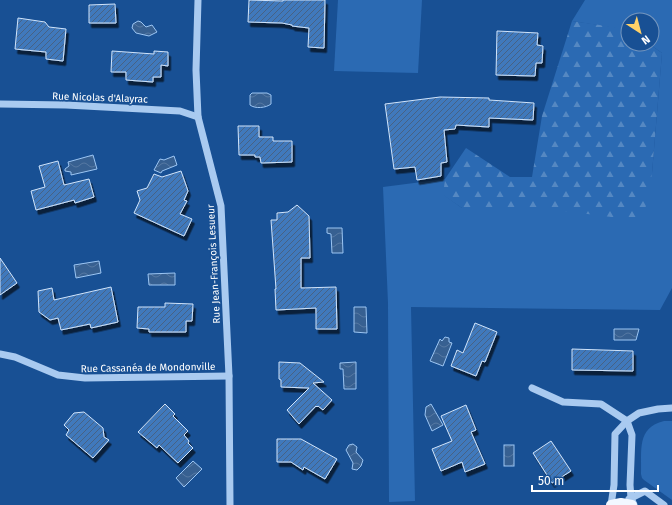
<svg xmlns="http://www.w3.org/2000/svg" width="672" height="505" font-family="'Fira Sans',sans-serif">
<style>
.green{fill:#2b6ab3}
.forest{fill:url(#forest-firs)}
.water{fill:url(#water-waves);stroke:#9bc5f3}
.building{fill:url(#building-hatch);stroke:#d0e4fb;filter:url(#shadow)}
.lines{fill:none;stroke-linecap:round;stroke-linejoin:round}
.minor{stroke:#a9caf0;stroke-width:7}
.major{stroke:#f2f7ff;stroke-width:10}
.labels{text-anchor:middle;stroke-width:3;stroke-linejoin:round;paint-order:stroke}
.street-label{font-size:10px;fill:#fff;stroke:#185094}
</style>
<defs>
<pattern id="forest-firs" width="22" height="20" patternUnits="userSpaceOnUse"><rect width="22" height="20" fill="#2b6ab3"/><path d="M5 1l3.5 6h-7zM16 11l3.5 6h-7z" fill="#5588c2"/></pattern>
<pattern id="water-waves" width="16" height="10" patternUnits="userSpaceOnUse"><rect width="16" height="10" fill="#376091"/><path d="M0 5q4-4 8 0t8 0" fill="none" stroke="#5578a2"/></pattern>
<pattern id="building-hatch" width="6" height="6" patternUnits="userSpaceOnUse"><rect width="6" height="6" fill="#4079bc"/><path d="M-1 1l2-2M0 6l6-6M5 7l2-2" fill="none" stroke="#466284"/></pattern>
<filter id="shadow"><feDropShadow dx="2.5" dy="4.5" stdDeviation="0" flood-color="#0009"/></filter>
</defs>
<rect width="100%" height="100%" fill="#185094"/>
<g class="green">
<path d="M338,0H422L418,73L334,71Z"/>
<path d="M585,0H672V288L660,310L411,307L415,501L389,502L388,303L383,187L445,179L444,195L462,208H540L652,173L662,53L649,44H652V20H628V30L572,21Z"/>
<path d="M664,421H672V500L644,480L642,478L641,474C642,451 636,428 664,421Z"/>
</g>
<path class="forest" d="M572,21L627,29L628,30V44H649L662,53L652,173L643,221L540,208H462L443,195L445,179L466,148L510,177H532L542,116Z"/>
<g class="water">
<path d="M138,21L141,22L146,27L152,25L157,32L149,36L136,33L132,28L133,24Z"/>
<path d="M252,93H267L271,95V104C266,108 255,109 250,105V95Z"/>
<path d="M93,155L97,169L71,175V172L65,171V169L69,166L68,162Z"/>
<path d="M174,156L177,165L162,171L161,173L154,170L160,159L164,160Z"/>
<path d="M327,228H342L343,253H332L331,234L327,233Z"/>
<path d="M99,261L101,273L76,278L74,265Z"/>
<path d="M175,273V285H149L148,274Z"/>
<path d="M354,307H366L367,333L354,332Z"/>
<path d="M614,329H639L636,340H614Z"/>
<path d="M445,337L449,338V342L452,343L443,366L430,361L440,339L442,341Z"/>
<path d="M356,362V389H344L343,369H340V363Z"/>
<path d="M431,404L443,425L432,431L425,415L426,407Z"/>
<path d="M353,444L357,447L356,452L363,460L361,466L357,470L352,469L353,463L346,450L349,445Z"/>
<rect x="504" y="445" width="10" height="21"/>
<path d="M193,461L202,469L184,487L176,478Z"/>
</g>
<g class="building">
<path d="M249,0L283,1V0H325L324,48L308,47L309,28L292,26V25L282,23L248,22Z"/>
<path d="M115,4L116,23H89V5Z"/>
<path d="M18,18L45,22L49,27L66,29L63,61L46,59V52L15,49Z"/>
<path d="M497,31L538,33L537,45L543,46L542,63H536L535,76L496,75Z"/>
<path d="M112,51L154,54V51L168,52V66L161,65V77H153V82L126,80V72H111Z"/>
<path d="M440,97L489,98V100L534,103L533,120L489,118V127L456,125L455,129L444,130L447,162L441,163V176L417,180L415,167L394,169L385,104Z"/>
<path d="M238,126H259V137H273V141H292V162L261,163L260,157H255V155H239Z"/>
<path d="M58,161L64,185L89,179L94,197L75,203L74,200L36,210L31,191L45,187L39,166Z"/>
<path d="M181,171L188,191L184,200L187,201L180,214L192,219L184,236L134,213L140,200L137,191L147,188L154,174L162,177Z"/>
<path d="M297,205L309,216L310,258H301V288L336,287L337,329H316V308L276,310L275,289H276L271,220H277V213L288,212Z"/>
<path d="M0,258L17,283L0,295Z"/>
<path d="M111,287L118,322L91,328L90,324L61,330L58,318L50,320L39,312L38,291L52,288L54,300Z"/>
<path d="M165,303L193,304L192,321H186V332H149V329L137,328L138,307H165Z"/>
<path d="M475,323L497,332L485,362L482,361L476,376L451,366L457,350L463,353Z"/>
<path d="M572,349L633,351V371L572,370Z"/>
<path d="M279,362L300,363L324,382L313,383L332,400L323,410L318,406L317,407L316,406L299,424L287,410L309,388L281,387V380L279,379Z"/>
<path d="M165,404L175,414L173,416L188,431L184,435L189,441L188,443L193,448L178,463L159,445L157,448L138,432Z"/>
<path d="M466,405L476,430L471,432L485,464L465,472L462,462L441,471L432,449L452,441L441,416Z"/>
<path d="M84,412L103,428L104,437L109,440L93,458L66,435L69,430L64,425L74,413Z"/>
<path d="M277,439H301L337,459L325,479L304,467L303,470L291,462H277Z"/>
<path d="M551,441L571,471L552,483L533,453Z"/>
</g>
<g class="lines">
<g class="minor">
<path d="M198,0L196,70L198,117L221,206L229,376L230,505"/>
<path d="M0,104L66,105L180,111L198,117"/>
<path d="M0,354L15,357L58,375L85,378L229,376"/>
<path d="M532,388L563,402L601,404L627,421L632,435L630,485L631,498L634,505"/>
<path d="M629,499L645,491L664,505"/>
<path d="M611,505L614,485L615,434L627,421L639,413L658,409L672,408"/>
</g>
<path class="major" d="M611,505L621,503L632,505"/>
</g>
<g class="labels">
<g class="street-label">
<text transform="translate(100 97) rotate(2)" y="4">Rue Nicolas d'Alayrac</text>
<text transform="translate(213 264) rotate(-93)" y="4">Rue Jean-François Lesueur</text>
<text transform="translate(148 367) rotate(-1)" y="4">Rue Cassanéa de Mondonville</text>
</g>
</g>
<g transform="translate(640 32) rotate(144)"><circle r="19" fill="#185094" stroke="#7496bf"/>
<path d="M0-3L7 15L0 10L-7 15Z" fill="#ffd168"/>
<text y="-6" font-size="11" font-weight="bold" text-anchor="middle" fill="#ffffff">N</text>
</g>
<path d="M532 485v6h126v-6" fill="none" stroke="#ffffff" stroke-width="2"/>
<text x="538" y="485" font-size="12" fill="#ffffff" stroke="#185094" stroke-width="3" paint-order="stroke">50 m</text>
</svg>
